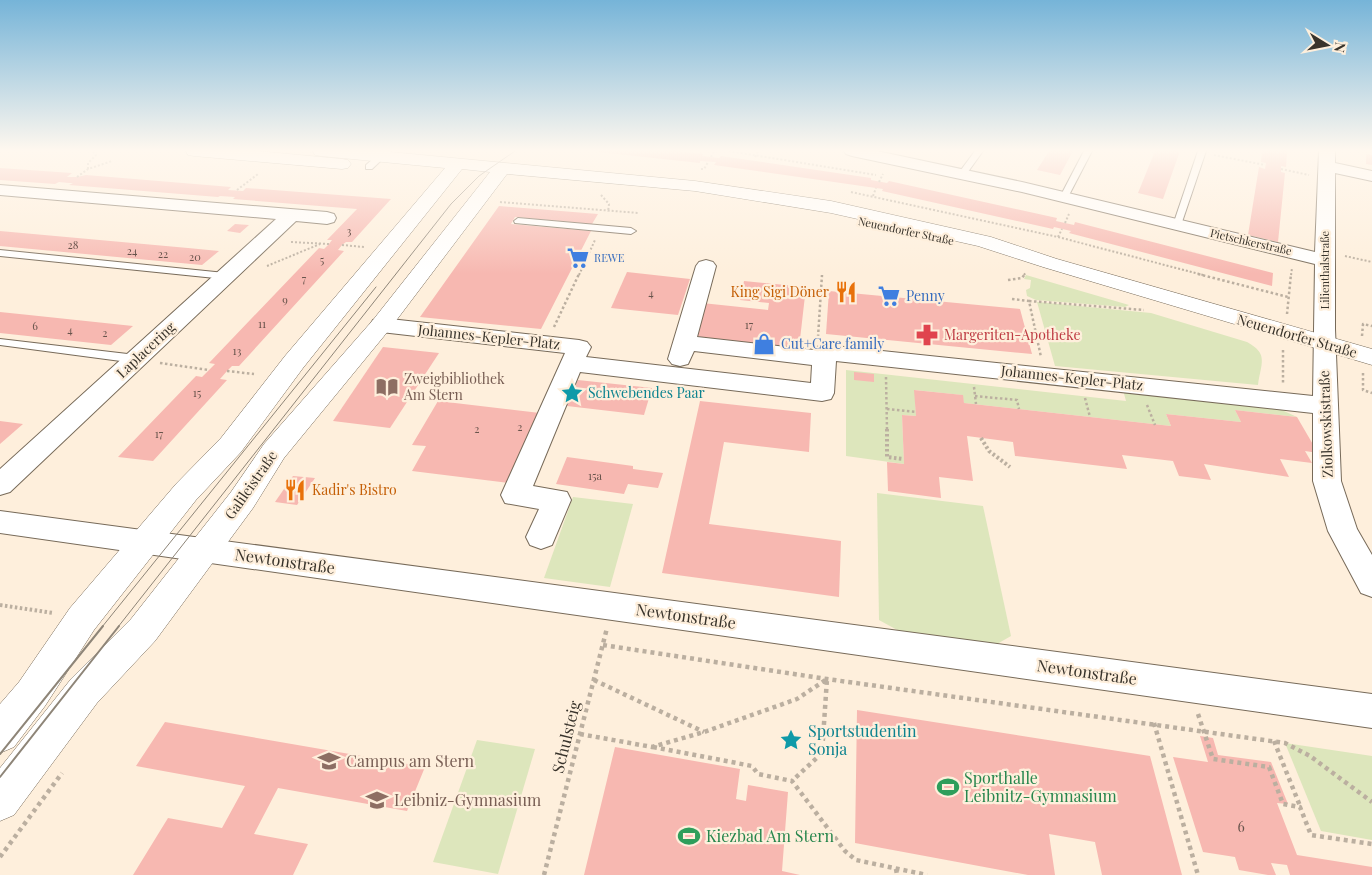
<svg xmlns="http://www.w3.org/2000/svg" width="1372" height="875" font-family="'Playfair Display',serif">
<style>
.green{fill:#dde6bc}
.building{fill:#f7b8b1}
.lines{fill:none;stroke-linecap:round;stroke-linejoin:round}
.lane-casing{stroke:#776a59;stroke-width:2}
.street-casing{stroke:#776a59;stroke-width:2}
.secondary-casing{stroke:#776a59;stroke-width:1}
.path-far3{stroke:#bbafa0;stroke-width:2;stroke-dasharray:2 2;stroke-linecap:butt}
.path-far2{stroke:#bbafa0;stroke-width:2.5;stroke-dasharray:2.5 2.5;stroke-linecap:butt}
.path-far1{stroke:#bbafa0;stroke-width:4;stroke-dasharray:2.5 2.5;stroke-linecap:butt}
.path{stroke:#bbafa0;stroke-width:4.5;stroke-dasharray:4 4;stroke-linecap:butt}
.lane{fill:#fff;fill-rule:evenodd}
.street{fill:#fff;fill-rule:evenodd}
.secondary{fill:#fff;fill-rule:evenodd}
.tram-far1{stroke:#8e8578;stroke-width:1}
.tram{stroke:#8e8578;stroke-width:2}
.labels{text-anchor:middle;stroke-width:4.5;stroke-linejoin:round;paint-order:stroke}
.number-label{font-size:11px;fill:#68544c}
.far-street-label{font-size:11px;fill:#38332b;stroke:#feefdc}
.far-shop-label{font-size:11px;fill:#366cbe;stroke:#feefdc;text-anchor:start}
.food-label{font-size:14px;fill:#c56008;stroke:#feefdc;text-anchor:end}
.shop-label{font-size:14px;fill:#366cbe;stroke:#feefdc;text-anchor:start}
.health-label{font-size:14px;fill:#be3a42;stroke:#feefdc;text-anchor:start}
.street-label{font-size:14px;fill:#38332b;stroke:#feefdc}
.education-label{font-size:14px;fill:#785e54;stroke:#feefdc;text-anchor:start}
.culture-label{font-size:14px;fill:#0d838f;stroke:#feefdc;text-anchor:start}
.near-number-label{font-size:14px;fill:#68544c}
.near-street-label{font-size:16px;fill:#38332b;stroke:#feefdc}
.near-culture-label{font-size:16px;fill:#0d838f;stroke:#feefdc;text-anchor:start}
.near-education-label{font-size:16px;fill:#785e54;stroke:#feefdc;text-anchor:start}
.near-leisure-label{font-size:16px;fill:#27864d;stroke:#feefdc;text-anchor:start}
</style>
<rect width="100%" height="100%" fill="#feefdc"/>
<g class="green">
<path d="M1026,275L1129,305L1125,307L1036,300L1027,296L1026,290L1030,288L1031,280L1024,279Z"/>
<path d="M1037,302L1151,313L1247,342C1269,354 1261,363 1258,385L1055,366Z"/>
<path d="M846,370L1126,401L1123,390L1271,405L1297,417L1235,410L1241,422L1166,414L1171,426L964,403L962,395L915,390L916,416L902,415L904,464L846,456Z"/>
<path d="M877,493L983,506L1011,636L997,644L899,631L879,620Z"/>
<path d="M573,497L633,504L610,587L544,578Z"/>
<path d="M477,740L535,749L498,874L433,862Z"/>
<path d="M1285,743L1372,756V840L1321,831Z"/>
</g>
<g class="building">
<path d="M589,151H679L703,154L702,156L719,158L721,156L871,178V180L887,183L889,181L1057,218L1056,221L1074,225L1075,222L1273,273L1272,286L1069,233L1071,231L1054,227L1053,229L882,191L883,189L714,165L716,162L700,161V163Z"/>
<path d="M1049,151H1073L1060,175L1037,170Z"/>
<path d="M1155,151H1180L1163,199L1138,193Z"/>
<path d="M1262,151H1287L1286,167L1281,166V172L1285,173L1278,242L1248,235L1259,167L1265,169L1266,163L1261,162Z"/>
<path d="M1366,154L1372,155V165L1366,164Z"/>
<path d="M0,168L72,173L67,177H77L86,175L231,187L228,190L243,191L246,188L391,199L352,242H346L342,245L338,250L344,251L239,366H232L227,371L220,379L227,380L153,461L118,457L196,376L202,377L215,364L209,363L319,248L324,249L329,244L332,240H327L357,209L233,199L235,197L220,196L218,197L69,185L73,183H69L59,182L55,184L0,180Z"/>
<path d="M499,206L598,214L592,224L515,217L511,224L591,231L541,329L420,317Z"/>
<path d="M235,224L249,225L240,233L227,231Z"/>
<path d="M0,231L188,248L219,251L202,265L0,246Z"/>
<path d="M627,272L690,279L678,315L611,308Z"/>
<path d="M744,281L806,287L799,348L693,336L702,303L768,310L769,303L740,300Z"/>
<path d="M829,291L1020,309L1032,354L826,334Z"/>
<path d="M0,312L29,315L133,326L111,345L0,333Z"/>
<path d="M383,347L439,353L390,428L333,421Z"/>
<path d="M854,372L874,374V382L854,380Z"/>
<path d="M578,380L652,388L644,415L567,406Z"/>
<path d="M914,390L963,395L964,403L1171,426L1166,414L1241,422L1235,410L1297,417L1318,453L1305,451L1312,463L1280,459L1289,477L1204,464L1211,480L1179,476L1173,461L1122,455L1127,469L1015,456L1013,442L967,436L973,481L939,477L941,498L888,491L887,462L904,464L902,415L916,416Z"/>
<path d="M438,401L540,413L509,483L412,471L426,446L412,445Z"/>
<path d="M700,401L811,413L809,452L724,442L709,524L841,541L839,597L662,573Z"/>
<path d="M0,421L23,424L0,444Z"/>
<path d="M567,457L633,466V469L663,473L658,488L628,484L624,494L556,484Z"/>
<path d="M293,476L315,478L297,505L275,502Z"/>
<path d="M857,710L1150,756L1182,875H1102L1095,842L1049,834L1055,875H1028L855,843Z"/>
<path d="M165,722L425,767L407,811L278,788L254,834L308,844L293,875H133L168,818L222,828L245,786L136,766Z"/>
<path d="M1200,736L1213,738L1218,755L1271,762L1288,804L1277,803L1297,855L1372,867V875H1290L1287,865L1271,863L1276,875H1268L1239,870L1235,857L1203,852L1173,757L1208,762Z"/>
<path d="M615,747L740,769L736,799L746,801L748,785L788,792L782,871L800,875H584Z"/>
</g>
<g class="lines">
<g class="lane-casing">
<g id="lane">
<path d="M382,151H391L372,169H366V165Z"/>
<path d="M975,151H983L965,176H959L958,174Z"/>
<path d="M1084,151H1092L1068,197L1061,199L1060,197Z"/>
<path d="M1198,151H1206L1181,225L1177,228L1174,227L1173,225Z"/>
<path d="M518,218L631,228L636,231L631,234L515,223L514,221Z"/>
<path d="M0,250L225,273L230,276L225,279L0,256Z"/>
<path d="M0,339L136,355L142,359L136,363L0,345Z"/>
</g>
</g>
<g class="street-casing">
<g id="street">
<path d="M844,151H877L1022,182L1315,252L1319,151H1335V163L1372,171V181L1335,173V329L1341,481L1357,529L1372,555V597L1361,593L1328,531L1313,481V413L836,361L834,393L831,399L822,401L580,372L533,486L567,492L571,500L552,545L541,549L530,545L526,537L539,509L505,503L501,495L565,353L381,332L373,330L370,325L373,320L381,318L579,340L587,342L591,347L586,357L811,383L812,365L694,351L688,364L680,366L672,364L668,359L696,266L699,262L706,260L713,262L716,266L697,337L814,350L817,347L825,345L1313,396L1315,264L1022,192L852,156L846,154Z"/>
<path d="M0,185L327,212L334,214L336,218L334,222L327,224L296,221L10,492L0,495V469L276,219L0,195Z"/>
<path d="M0,511L1372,694V728L0,533Z"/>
</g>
</g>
<g class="secondary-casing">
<g id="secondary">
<path d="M186,151H257L342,159L348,160L351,164L348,168L342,169L194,156L188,155Z"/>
<path d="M313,151H380L695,181L831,201L991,237L1057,259L1372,349V365L1043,267L978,246L831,213L695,191L507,174L389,330L284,458L253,508L155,641L97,703L14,815L0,821V768L71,679L131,619L231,492L264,444L373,320L490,172L462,169L303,368L241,452L196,500L94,630L45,706L14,747L0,753V704L19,682L70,608L176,484L221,438L285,356L445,168L321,156L315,155Z"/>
</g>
</g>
<g class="path-far3">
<path d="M729,151L876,175"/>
<path d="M1214,155L1265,165"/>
<path d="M711,157L714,151"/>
<path d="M755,157L758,151"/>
<path d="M88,169V163L96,155L92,151"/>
<path d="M701,169H704L708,162"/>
<path d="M1281,169L1309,175"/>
<path d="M77,177L88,169L112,161"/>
<path d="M879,182L883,174"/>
<path d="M237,190L258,174"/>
<path d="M851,192L1058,237L1203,275"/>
<path d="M601,195L609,204L608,212"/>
<path d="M873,196L876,188"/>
<path d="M500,202L639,213"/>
<path d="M1065,223L1069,214"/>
<path d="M1058,237L1062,229"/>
<path d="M291,242L329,244"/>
<path d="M342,245L364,247"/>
<path d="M1345,256L1372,262"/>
<path d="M267,266L320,244"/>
<path d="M579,275L595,240"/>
<path d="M1024,275L1026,272"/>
<path d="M1291,275L1292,268"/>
</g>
<g class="path-far2">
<path d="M1198,274L1288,297"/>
<path d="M1008,280L1022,278L1025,274"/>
<path d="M1012,299L1029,301L1041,357"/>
<path d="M1029,301L1144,310"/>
<path d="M1287,314L1291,274"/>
<path d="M554,327L579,274"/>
<path d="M1362,336L1363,324L1372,326"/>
<path d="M818,337L822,275"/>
<path d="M1283,350V384"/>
<path d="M160,363L209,370"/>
<path d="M227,371L254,374"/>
<path d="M1363,373V390L1372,393"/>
<path d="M886,377L887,430"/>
<path d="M974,387L976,404"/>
<path d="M975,396L1017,400L1019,409"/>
<path d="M1085,398L1090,417"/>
<path d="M1147,405L1155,425"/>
<path d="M887,409L916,412"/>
</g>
<g class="path-far1">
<path d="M887,429V457L903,459"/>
<path d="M981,438L989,451L1010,467"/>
<path d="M0,605L53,613"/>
</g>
<g class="path">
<path d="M603,645L827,679L1285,743L1310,756L1372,802"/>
<path d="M594,680L704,732"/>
<path d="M1198,714L1213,759L1269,767L1283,804L1300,807L1311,835L1372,844"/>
<path d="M1154,723L1198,875"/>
<path d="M580,734L652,747L704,732L797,699L827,679L822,753L792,781"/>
<path d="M1274,741L1300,806"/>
<path d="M653,747L752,766L758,774L792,781L845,851L856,860L927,875"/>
<path d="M0,857L62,773"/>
<path d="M896,869L897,875"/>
<path d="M544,875L607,628"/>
</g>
<use href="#lane" class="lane"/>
<use href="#street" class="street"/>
<use href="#secondary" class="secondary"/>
<g class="tram-far1">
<path d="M102,627L376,287"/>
<path d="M118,627L451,204L479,176L515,151"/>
</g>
<g class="tram">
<path d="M0,754L103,626"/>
<path d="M0,777L119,626"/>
</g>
</g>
<linearGradient id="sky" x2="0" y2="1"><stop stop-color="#76b4d8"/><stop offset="0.55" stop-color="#fff8ef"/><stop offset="1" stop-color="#fff8ef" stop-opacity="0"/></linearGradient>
<rect width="1372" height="274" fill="url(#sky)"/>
<defs>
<g id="supermarket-bare" transform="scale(1.725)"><path d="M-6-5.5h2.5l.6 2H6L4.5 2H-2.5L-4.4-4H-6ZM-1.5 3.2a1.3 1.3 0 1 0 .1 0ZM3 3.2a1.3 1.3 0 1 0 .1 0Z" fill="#3f7fe0" stroke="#feefdc" stroke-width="2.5" paint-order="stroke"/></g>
<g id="restaurant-bare" transform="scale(1.725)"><path d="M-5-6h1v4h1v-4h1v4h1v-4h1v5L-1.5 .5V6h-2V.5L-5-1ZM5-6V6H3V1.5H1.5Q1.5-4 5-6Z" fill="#e8710a" stroke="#feefdc" stroke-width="2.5" paint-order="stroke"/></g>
<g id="pharmacy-bare" transform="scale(1.725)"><path d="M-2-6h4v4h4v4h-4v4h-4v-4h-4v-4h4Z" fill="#e0444e" stroke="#feefdc" stroke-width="2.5" paint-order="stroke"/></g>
<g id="shop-bare" transform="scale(1.725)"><path d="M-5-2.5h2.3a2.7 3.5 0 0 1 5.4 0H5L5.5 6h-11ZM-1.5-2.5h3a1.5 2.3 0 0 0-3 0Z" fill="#3f7fe0" stroke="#feefdc" stroke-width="2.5" paint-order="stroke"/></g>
<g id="library-bare" transform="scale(1.725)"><path d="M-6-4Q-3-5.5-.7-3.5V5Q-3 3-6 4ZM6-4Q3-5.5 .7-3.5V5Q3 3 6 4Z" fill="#8d6e63" stroke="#feefdc" stroke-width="2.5" paint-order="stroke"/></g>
<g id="sight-bare" transform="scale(1.725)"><path d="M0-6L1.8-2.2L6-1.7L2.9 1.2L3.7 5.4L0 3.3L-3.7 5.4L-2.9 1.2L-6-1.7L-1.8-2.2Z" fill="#0f9aa8" stroke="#feefdc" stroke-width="2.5" paint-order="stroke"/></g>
<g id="school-bare" transform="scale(1.725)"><path d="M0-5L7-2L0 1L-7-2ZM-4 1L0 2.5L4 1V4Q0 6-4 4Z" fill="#8d6e63" stroke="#feefdc" stroke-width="2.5" paint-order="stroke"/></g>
<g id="stadium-bare" transform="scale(1.725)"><path d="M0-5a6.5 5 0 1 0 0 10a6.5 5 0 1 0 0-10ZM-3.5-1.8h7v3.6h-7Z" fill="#2e9e5b" stroke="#feefdc" stroke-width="2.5" paint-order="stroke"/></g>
</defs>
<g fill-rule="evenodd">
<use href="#supermarket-bare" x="578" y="258"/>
<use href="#restaurant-bare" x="846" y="292"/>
<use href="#supermarket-bare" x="889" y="296"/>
<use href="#pharmacy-bare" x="927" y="335"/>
<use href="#shop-bare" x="764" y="344"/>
<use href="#library-bare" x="387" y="387"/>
<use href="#sight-bare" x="572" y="393"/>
<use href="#restaurant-bare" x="295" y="490"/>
<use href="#sight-bare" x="791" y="740"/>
<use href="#school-bare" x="329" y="761"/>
<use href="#stadium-bare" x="948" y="787"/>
<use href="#school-bare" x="377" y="800"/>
<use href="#stadium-bare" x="689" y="836"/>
</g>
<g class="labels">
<g class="number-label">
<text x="349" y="235">3</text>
<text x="73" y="249">28</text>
<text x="132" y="255">24</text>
<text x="163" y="258">22</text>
<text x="195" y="261">20</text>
<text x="322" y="264">5</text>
<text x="304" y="283">7</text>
<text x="651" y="297">4</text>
<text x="285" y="304">9</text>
<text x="262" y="328">11</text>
<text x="749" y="329">17</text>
<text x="35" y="330">6</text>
<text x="70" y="334">4</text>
<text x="105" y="337">2</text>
<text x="237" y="355">13</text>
<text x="197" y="397">15</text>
<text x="520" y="431">2</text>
<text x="477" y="433">2</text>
<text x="159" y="438">17</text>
<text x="595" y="480">15a</text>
</g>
<g class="far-street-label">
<text transform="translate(906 231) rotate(12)" y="4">Neuendorfer Straße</text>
<text transform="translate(1251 242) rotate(13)" y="4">Pietschkerstraße</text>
<text transform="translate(1325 270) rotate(-90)" y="4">Lilienthalstraße</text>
</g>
<g class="far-shop-label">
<text x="594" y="262">REWE</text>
</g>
<g class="food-label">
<text x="829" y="297">King Sigi Döner</text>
<text x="312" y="495" text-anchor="start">Kadir's Bistro</text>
</g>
<g class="shop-label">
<text x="906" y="301">Penny</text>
<text x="781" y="349">Cut+Care family</text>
</g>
<g class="health-label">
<text x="944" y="340">Margeriten-Apotheke</text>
</g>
<g class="street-label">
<text transform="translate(1297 336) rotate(16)" y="5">Neuendorfer Straße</text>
<text transform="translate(489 337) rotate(6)" y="5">Johannes-Kepler-Platz</text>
<text transform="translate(146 350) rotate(-43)" y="5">Laplacering</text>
<text transform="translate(1072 378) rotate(6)" y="5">Johannes-Kepler-Platz</text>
<text transform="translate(1326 424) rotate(-92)" y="5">Ziolkowskistraße</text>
<text transform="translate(251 485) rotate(-55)" y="5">Galileistraße</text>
</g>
<g class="education-label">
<text x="404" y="384">Zweigbibliothek<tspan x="404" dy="16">Am Stern</tspan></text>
</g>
<g class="culture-label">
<text x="588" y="398">Schwebendes Paar</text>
</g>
<g class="near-number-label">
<text x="1241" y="832">6</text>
</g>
<g class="near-street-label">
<text transform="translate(285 561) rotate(8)" y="6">Newtonstraße</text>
<text transform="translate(686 616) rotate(8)" y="6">Newtonstraße</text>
<text transform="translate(1087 672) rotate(8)" y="6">Newtonstraße</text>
<text transform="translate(566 737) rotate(-76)" y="6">Schulsteig</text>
</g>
<g class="near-culture-label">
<text x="808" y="737">Sportstudentin<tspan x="808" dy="18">Sonja</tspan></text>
</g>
<g class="near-education-label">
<text x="346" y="767">Campus am Stern</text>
<text x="394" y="806">Leibniz-Gymnasium</text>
</g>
<g class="near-leisure-label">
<text x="964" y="784">Sporthalle<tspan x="964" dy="18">Leibnitz-Gymnasium</tspan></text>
<text x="706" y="842">Kiezbad Am Stern</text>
</g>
</g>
<g transform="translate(1327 45) rotate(100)" stroke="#feefdc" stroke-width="4" paint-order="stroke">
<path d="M0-4L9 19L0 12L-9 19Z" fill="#38332b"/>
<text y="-8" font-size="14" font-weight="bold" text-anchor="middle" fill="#38332b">N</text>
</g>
</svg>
